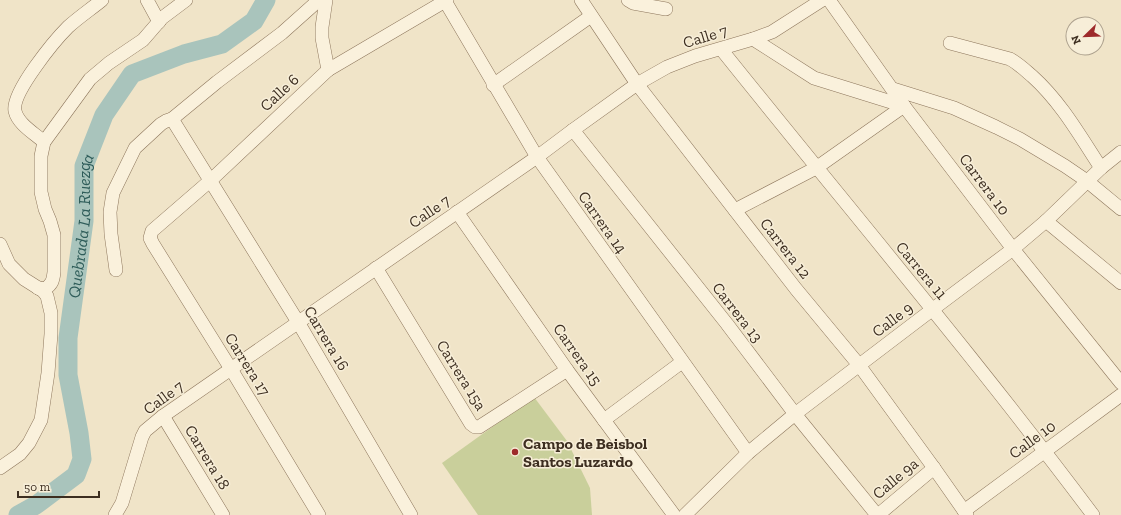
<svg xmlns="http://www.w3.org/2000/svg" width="1121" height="515" font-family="'Zilla Slab',serif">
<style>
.green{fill:#c9cf9b}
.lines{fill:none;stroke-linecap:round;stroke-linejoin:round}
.river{stroke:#a9c4bc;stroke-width:19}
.street-casing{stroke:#8d765c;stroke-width:14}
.street{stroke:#faf1dc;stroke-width:13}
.poi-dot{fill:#9e2a2b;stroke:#f7eed8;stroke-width:1.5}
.labels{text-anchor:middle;stroke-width:3;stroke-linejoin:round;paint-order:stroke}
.street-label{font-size:16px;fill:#3d2e20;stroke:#f7eed8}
.poi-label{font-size:16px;font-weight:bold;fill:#3d2e20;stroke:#f7eed8;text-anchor:start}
.water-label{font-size:17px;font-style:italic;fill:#2f5d5a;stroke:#f7eed8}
</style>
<rect width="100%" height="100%" fill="#f0e4c8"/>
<path class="green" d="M534,397L567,441L590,488L592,515H478L442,463Z"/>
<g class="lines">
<path class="river" id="s1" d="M18,515L36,505L76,475L82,459L79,433L68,375V338L84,221V166L104,115L132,74L184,54L222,44L254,21L266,0"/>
<g class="street-casing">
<g id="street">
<path d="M147,0L159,22"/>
<path d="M319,0L282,33L217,82L172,119L298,322L411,515"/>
<path d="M326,0L322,27V38L328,70"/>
<path d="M581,0L637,84L796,289L859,365L934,468L967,515"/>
<path d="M628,0L633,3L666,9"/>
<path d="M829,0L904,106L1013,249L1121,383"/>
<path d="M445,1L537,157L748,453"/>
<path d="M753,39L814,78L904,106"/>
<path d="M950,43L1010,59C1019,64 1025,70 1032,76C1061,102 1080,136 1101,168"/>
<path d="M721,49C845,204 974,356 1093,515"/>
<path d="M493,85L591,16"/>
<path d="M893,89L954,108L996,127L1020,139L1065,166L1087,181L1121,209"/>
<path d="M573,130L727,324L795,414L877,515"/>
<path d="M44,142C34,133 18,124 15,111C11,93 55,40 68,27C79,17 91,9 102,0"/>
<path d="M735,210L816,168L904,106"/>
<path d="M457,212L567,370L674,515"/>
<path d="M1046,221L1121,283"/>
<path d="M0,244L9,264L24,279L43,291L47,296L51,313V334L48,373L41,420L29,443L20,454L0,468"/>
<path d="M376,268L471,424L475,427H479L567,370"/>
<path d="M116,270L111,234L110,212L113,193L135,148L161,124L166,121L172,119"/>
<path d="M38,288L45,289C52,284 53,281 54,272V235L50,221L45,209L41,192V156L44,142L90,79L109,63L143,40L162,18L186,0"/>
<path d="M163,416L223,515"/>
<path d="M604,420L682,362"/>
<path d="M964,511L1121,395"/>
<path d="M115,515L122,503L142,437L145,431L163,416L537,157L573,130L637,84L667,67L695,56L753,39L772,32L822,0"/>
<path d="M319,515L231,369L153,244L150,238L152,231L211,180L328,70L447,0"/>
<path d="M685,515L748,453L795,414L933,309L1013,249L1046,221L1101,168L1121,152"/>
<path d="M878,515L934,468"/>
</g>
</g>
<use href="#street" class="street"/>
</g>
<circle class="poi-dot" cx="515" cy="452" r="4"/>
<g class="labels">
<g class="street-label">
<text transform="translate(705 36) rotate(-17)" y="6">Calle 7</text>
<text transform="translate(279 92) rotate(-43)" y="6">Calle 6</text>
<text transform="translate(985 184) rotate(53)" y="6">Carrera 10</text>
<text transform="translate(429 211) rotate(-34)" y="6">Calle 7</text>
<text transform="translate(603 222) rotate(55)" y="6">Carrera 14</text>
<text transform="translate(786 248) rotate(52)" y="6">Carrera 12</text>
<text transform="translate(922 270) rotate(50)" y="6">Carrera 11</text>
<text transform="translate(738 312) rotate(52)" y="6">Carrera 13</text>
<text transform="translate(892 319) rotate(-37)" y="6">Calle 9</text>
<text transform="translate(327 338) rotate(59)" y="6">Carrera 16</text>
<text transform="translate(578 354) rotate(55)" y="6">Carrera 15</text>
<text transform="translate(248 364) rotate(58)" y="6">Carrera 17</text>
<text transform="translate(462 375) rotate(58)" y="6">Carrera 15a</text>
<text transform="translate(163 397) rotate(-36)" y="6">Calle 7</text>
<text transform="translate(1032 439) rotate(-36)" y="6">Calle 10</text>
<text transform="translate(208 457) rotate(59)" y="6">Carrera 18</text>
<text transform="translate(895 478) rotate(-40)" y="6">Calle 9a</text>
</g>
<g class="poi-label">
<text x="523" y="449">Campo de Beisbol<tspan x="523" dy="18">Santos Luzardo</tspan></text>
</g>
<g class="water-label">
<text dy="6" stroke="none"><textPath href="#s1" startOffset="323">Quebrada La Ruezga</textPath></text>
</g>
</g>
<g transform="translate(1085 36) rotate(247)"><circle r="19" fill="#f7eed8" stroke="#ada18e"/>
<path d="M0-3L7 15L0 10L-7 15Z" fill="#9e2a2b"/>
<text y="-6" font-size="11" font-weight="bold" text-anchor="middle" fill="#3d2e20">N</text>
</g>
<path d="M18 491v6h81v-6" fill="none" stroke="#3d2e20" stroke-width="2"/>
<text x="24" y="491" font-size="12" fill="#3d2e20" stroke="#f7eed8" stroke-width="3" paint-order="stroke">50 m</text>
</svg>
